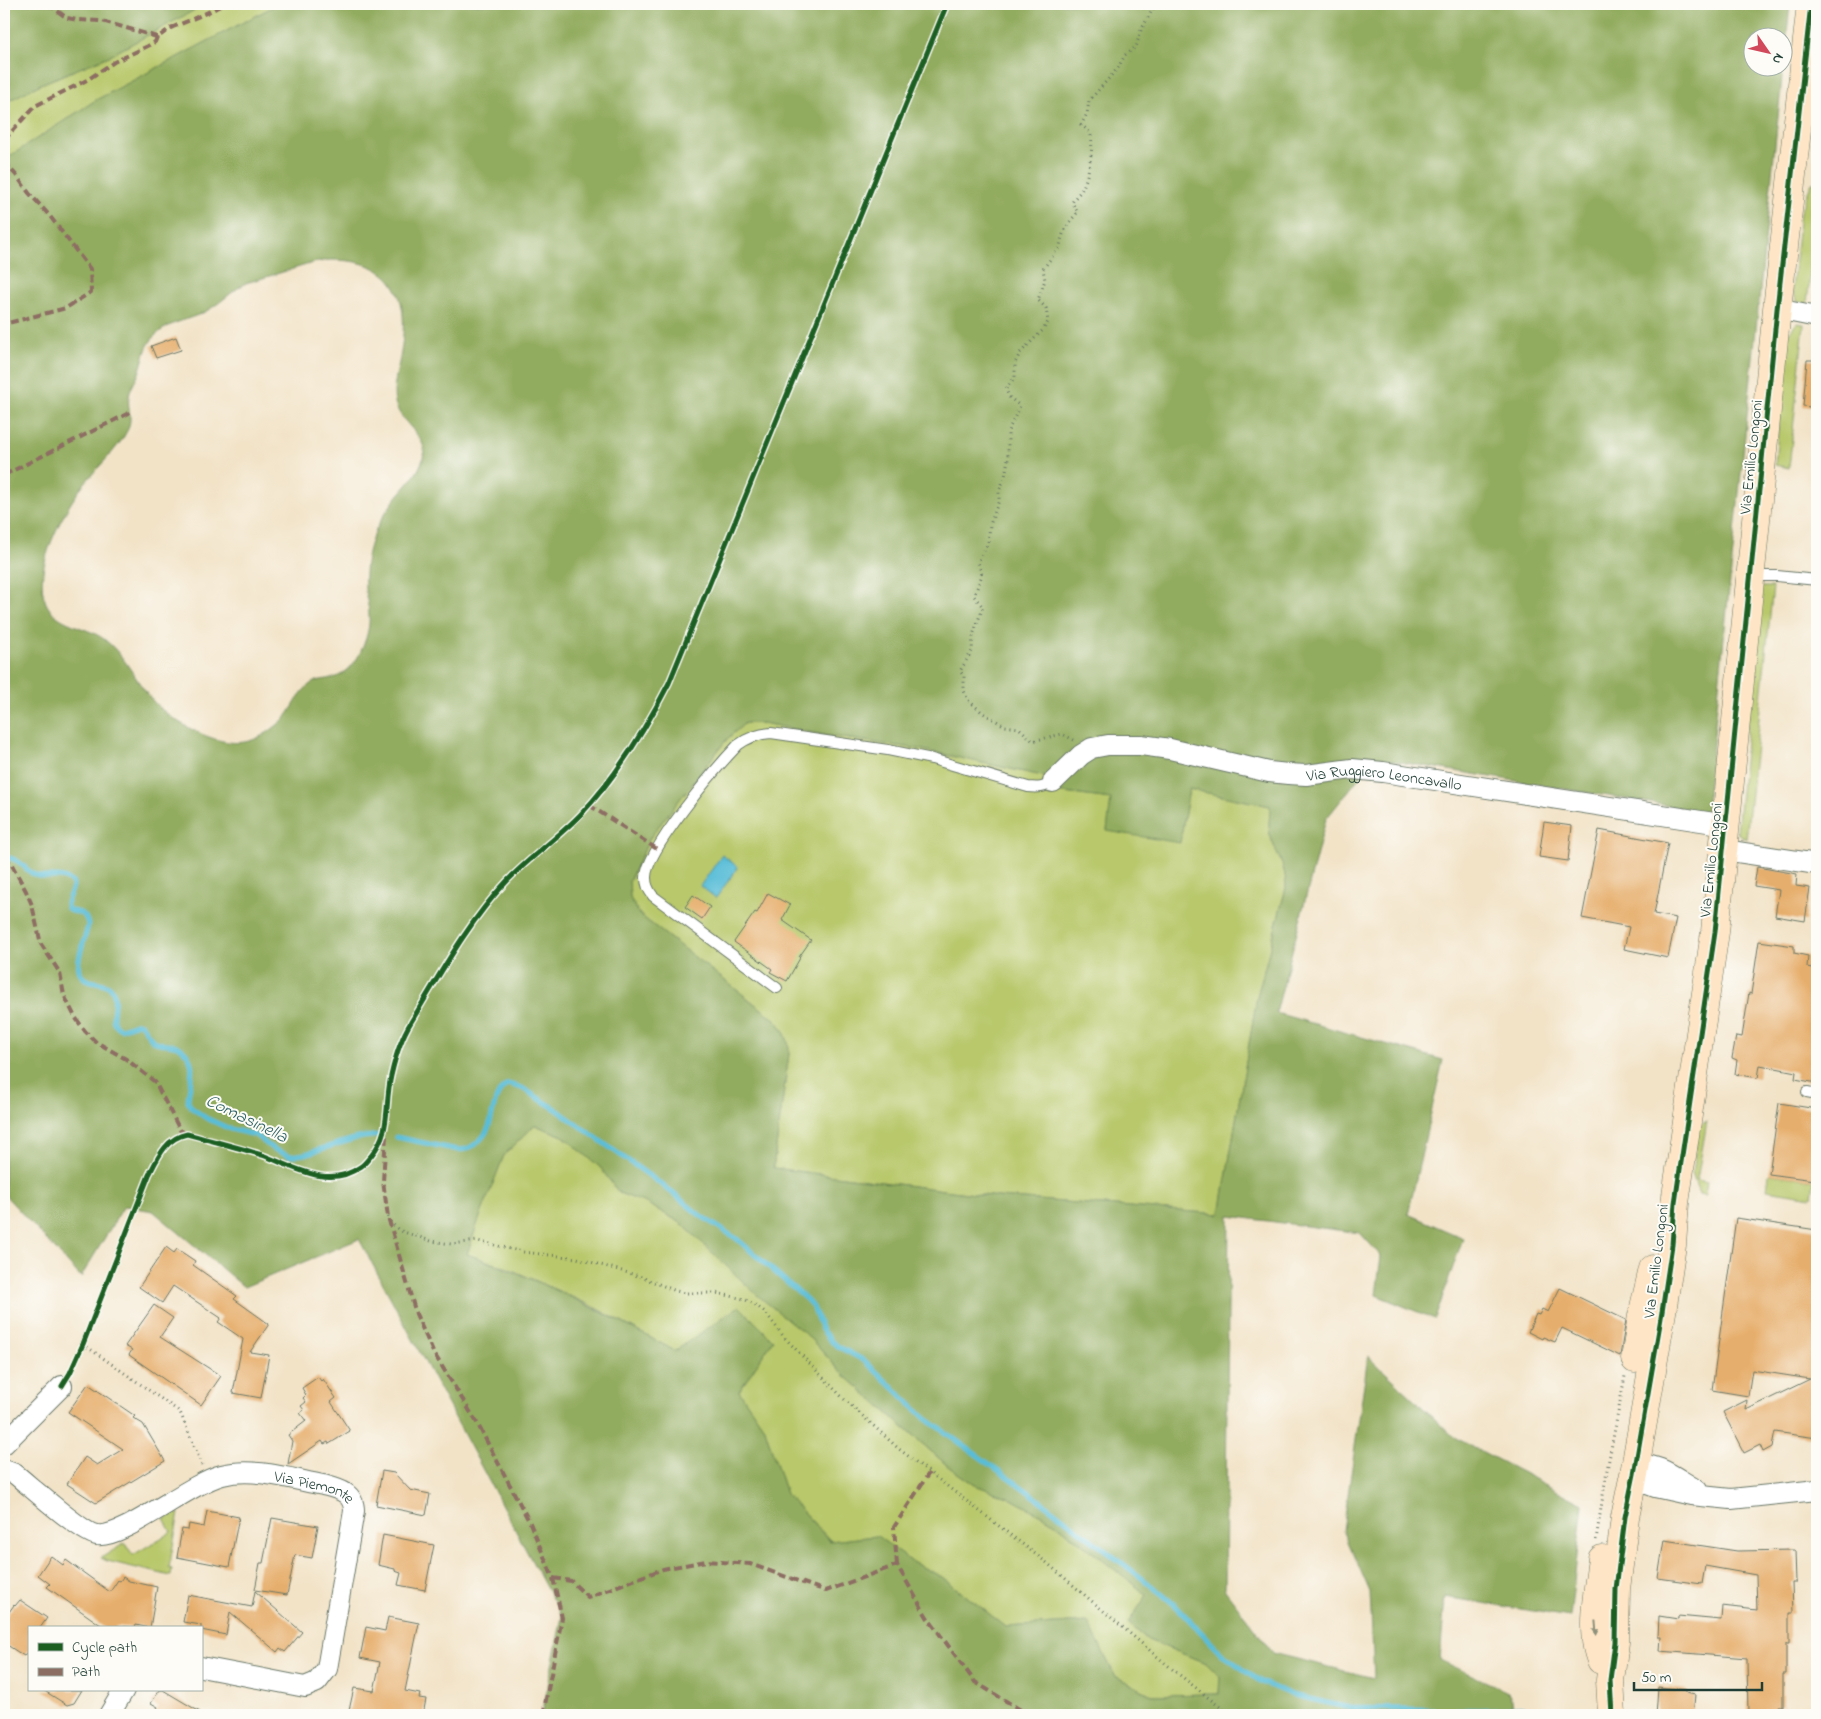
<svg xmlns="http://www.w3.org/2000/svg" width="1821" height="1719" font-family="'Indie Flower',sans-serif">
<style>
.green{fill:#b8c86b;stroke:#6c8250}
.forest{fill:#92ac5f;stroke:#58744a;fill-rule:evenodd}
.water{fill:#59bdd7;stroke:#3c7d86}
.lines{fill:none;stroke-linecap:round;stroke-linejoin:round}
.stream{stroke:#59bdd7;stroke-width:5}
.building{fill:#e6ae6c}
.lane-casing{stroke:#697767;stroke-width:12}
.street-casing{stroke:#697767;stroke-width:22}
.secondary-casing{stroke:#697767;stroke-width:29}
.path{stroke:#697767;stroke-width:3;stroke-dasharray:1 4;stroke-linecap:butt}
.lane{stroke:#fff;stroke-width:10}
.street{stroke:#fff;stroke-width:20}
.secondary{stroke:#fee5c5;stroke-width:28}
.quiet{stroke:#8d6e63;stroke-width:4;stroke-dasharray:8 4;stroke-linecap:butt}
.cycleway-casing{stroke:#fdfcf7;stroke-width:8}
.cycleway{stroke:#1b5e20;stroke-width:5}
.oneway{fill:#8e917c}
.labels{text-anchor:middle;stroke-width:4;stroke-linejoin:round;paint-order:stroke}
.street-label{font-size:16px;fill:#1f3d34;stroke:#fdfcf7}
.water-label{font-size:18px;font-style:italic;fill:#306365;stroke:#fdfcf7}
</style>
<rect width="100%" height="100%" fill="#fdfcf7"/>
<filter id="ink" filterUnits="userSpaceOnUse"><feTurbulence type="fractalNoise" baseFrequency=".02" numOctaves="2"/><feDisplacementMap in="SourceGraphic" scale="10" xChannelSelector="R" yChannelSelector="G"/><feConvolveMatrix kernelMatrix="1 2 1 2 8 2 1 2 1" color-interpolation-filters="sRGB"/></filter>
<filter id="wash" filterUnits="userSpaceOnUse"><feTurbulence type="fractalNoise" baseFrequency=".0096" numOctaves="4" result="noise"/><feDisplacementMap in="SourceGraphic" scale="20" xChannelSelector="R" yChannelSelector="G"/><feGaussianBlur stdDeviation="1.12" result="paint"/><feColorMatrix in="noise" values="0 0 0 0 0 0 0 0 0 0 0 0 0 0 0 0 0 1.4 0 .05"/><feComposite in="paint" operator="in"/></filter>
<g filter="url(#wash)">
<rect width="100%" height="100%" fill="#f2e3c7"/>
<g class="green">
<path d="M206,4H278L96,100L4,160V103L41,84L109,56Z"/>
<path d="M1812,182H1817L1816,215L1807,303L1804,304L1797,301L1792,290L1800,212Z"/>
<path d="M1797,323L1804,324L1789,468L1775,465L1786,341L1788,334Z"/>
<path d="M1761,587H1773L1746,839L1737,833Z"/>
<path d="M745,723H763L829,736L919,749L1047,777L1057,792L1112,799L1107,830L1180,842L1189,789L1271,806C1270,816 1268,825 1270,834C1275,854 1287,865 1286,888L1257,997L1220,1214L998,1197L773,1168L789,1054C789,1040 785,1032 777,1021L640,915L630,898L629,882L651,836L727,739Z"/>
<path d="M1707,1121L1697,1180L1707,1182L1705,1195L1699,1194L1692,1173L1699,1126Z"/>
<path d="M535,1125L563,1136L600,1167L619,1193L646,1203L681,1223L807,1335L842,1373L949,1467L975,1485L1008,1497L1054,1522L1147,1595L1128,1623L1148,1640L1206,1663L1220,1677L1219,1694L1152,1695L1115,1676L1087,1622L1006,1627L942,1577L912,1562L877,1536L831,1541L786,1494L765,1429L739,1391L773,1340L675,1351L592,1306L508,1268L467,1254L478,1222L504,1155Z"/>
<path d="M1769,1174L1814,1180L1812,1197L1767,1190Z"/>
<path d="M179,1513L169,1568L172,1569L171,1576L107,1561L101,1558L125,1543L133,1555L171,1532L164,1519L173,1514Z"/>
</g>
<g class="forest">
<path d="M4,4H206L109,56L41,84L4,103Z"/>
<path d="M278,4H1790L1784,65V38H1754V68H1783L1706,812L1375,758L1326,819L1276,1013L1443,1060L1408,1214L1463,1238L1435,1319L1376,1295L1381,1256L1360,1233L1229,1216L1225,1590L1273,1653L1374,1678L1370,1592L1343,1530L1368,1356L1454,1437L1583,1504L1570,1617L1445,1597L1440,1660L1510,1693L1513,1715H542L562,1617L359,1239L244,1287L153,1211L124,1206L81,1277L4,1194V160L96,100ZM329,260C397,259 411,297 400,358C397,372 392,388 395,402C399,422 424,434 424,451C423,473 402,488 391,505C383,515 377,527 372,539C366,555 364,572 365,590C366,598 369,606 369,615C370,625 367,637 363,646C358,660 348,674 333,678C324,680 317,679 309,685C297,695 293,711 282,721C273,729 261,738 249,741C222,749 181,726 161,709C138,689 129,658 104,639C86,626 56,625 46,603C31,569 64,510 84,484C98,466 118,450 128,429C133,417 127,408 129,397C130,388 136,381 139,373C144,360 144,349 153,338C169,320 191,321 210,309C223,301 233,290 246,283L313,263ZM745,723H763L829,736L919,749L1047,777L1057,792L1111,799L1107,831L1180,843L1189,789L1270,806C1270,816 1268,825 1270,834C1275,854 1287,865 1286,888L1257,997L1220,1214L998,1197L773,1168L789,1054C789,1040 785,1032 777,1021L640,915L630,898L629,881L651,836L727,739ZM535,1125L563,1136L600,1167L619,1193L646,1203L681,1223L757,1295L807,1335L842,1373L949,1467L975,1485L1008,1497L1054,1522L1147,1595L1128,1623L1148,1640L1206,1663L1220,1677L1219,1694L1151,1695L1115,1676L1088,1622L1006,1627L942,1577L912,1562L877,1536L830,1541L786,1494L765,1429L739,1391L773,1340L739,1306L675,1351C607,1314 540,1279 467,1254L478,1222L504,1155Z"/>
</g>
<path class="water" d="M722,855L738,867L716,898L700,886Z"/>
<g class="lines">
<g class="stream">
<path d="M4,857C25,859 23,872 38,876C52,880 59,872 73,883C74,892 66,897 67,906C69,917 85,905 88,925C86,937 76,959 79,970C84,988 105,977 113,991C119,1003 105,1023 121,1029L138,1023L141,1024L153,1041C161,1045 172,1043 179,1047C201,1060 188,1083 188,1102L192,1108L206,1118L230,1129L255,1135L273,1149L290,1156L305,1154L357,1138L380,1135"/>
<path d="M396,1137L458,1150L467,1149C476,1145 486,1136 489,1126C494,1112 493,1093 508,1084L522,1088L556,1109L665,1187L701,1216L737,1239L807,1300L813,1307L822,1330L832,1342L839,1347L865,1361L925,1418L1026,1490L1143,1579L1175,1605L1222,1654L1261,1682L1292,1695L1350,1708L1479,1710L1521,1708L1548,1712"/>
</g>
</g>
<g id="blocks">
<g class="building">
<path d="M176,337L181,350L156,358L151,346Z"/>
<path d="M1807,360H1817V408L1803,406Z"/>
<path d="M1544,822L1572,826L1568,861L1539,857Z"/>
<path d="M1599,830L1668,843L1654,914L1676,918L1668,958L1624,949L1629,927L1582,918Z"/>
<path d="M1757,867L1797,874L1796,886L1810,888L1805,921L1775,916L1779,890L1754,886Z"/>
<path d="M768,893L790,905L782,920L811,940L799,957L800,958L787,981L770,972L772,969L734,942L755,912L757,913Z"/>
<path d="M693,895L710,907L702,919L685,907Z"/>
<path d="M1759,941L1794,946V953L1808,956L1807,967L1817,969V1083L1795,1079L1796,1072L1760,1065L1758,1078L1735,1074L1737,1060L1732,1058L1736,1036L1742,1037L1749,993L1751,994Z"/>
<path d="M1779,1103L1817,1109V1159L1814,1180L1769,1174Z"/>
<path d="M1736,1218L1817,1230V1438L1775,1432L1772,1447L1763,1452L1760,1445L1744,1453L1723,1412L1747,1400L1746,1410L1810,1379L1752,1370L1748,1396L1712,1390Z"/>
<path d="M166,1247L174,1253L177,1249L195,1261L193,1265L237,1296L234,1299L269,1324L250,1352L269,1355L261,1398L233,1393L243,1339L218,1322L221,1318L173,1286L162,1303L139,1287Z"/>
<path d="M1560,1288L1626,1320L1620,1356L1562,1328L1555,1342L1543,1337L1542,1339L1528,1332L1536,1314L1539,1315L1542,1309L1548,1312Z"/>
<path d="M154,1305L173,1318L160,1337L221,1376L201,1405L129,1355L132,1350L125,1346Z"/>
<path d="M318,1377L321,1381L323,1379L336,1398L331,1402L350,1431L329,1444L328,1442L324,1444L322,1441L288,1464L292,1441L288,1435L306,1421L300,1413L304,1410L301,1406L306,1402L303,1398L306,1395L302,1388Z"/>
<path d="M88,1384L135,1416L133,1418L143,1424L165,1461L96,1503L67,1484L85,1457L97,1465L123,1449L68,1412Z"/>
<path d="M382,1471L394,1473L410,1490L430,1494L426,1515L376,1505Z"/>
<path d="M207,1511L239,1517L229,1567L177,1557L182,1529L188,1530L189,1524L204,1527Z"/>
<path d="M272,1518L318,1526L312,1558L295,1555L287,1595L255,1590L260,1563H263Z"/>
<path d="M383,1535L434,1545L425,1590L398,1585L401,1573L395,1571V1569L378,1565Z"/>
<path d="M1664,1540L1737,1551L1795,1550L1796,1582H1792L1793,1613H1789V1644H1786V1674H1783V1706H1779V1715H1748L1747,1658L1660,1651L1661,1637H1658L1659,1616L1678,1619V1616L1721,1620L1722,1606L1757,1610L1756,1575L1705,1566L1702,1584L1658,1578Z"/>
<path d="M51,1556L63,1565L66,1560L110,1592L118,1580L120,1581L123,1577L129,1581L157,1587L150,1628L136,1625L135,1628L116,1626L115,1628H105L47,1587L50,1584L38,1575Z"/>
<path d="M255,1591L302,1632L285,1652L280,1648L277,1652L230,1612L226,1635L201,1630V1625L183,1622L188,1595L252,1607Z"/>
<path d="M20,1600L47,1618L40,1628H29V1649L24,1656L4,1643V1619L14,1605L15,1606Z"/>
<path d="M388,1617L419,1623L405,1691L420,1694L419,1698L426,1699L423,1715H348L354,1688L374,1691L380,1662L360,1658L366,1627L385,1631Z"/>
<path d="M1658,1687L1686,1690V1693L1695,1695L1693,1715H1656Z"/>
<path d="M43,1690H82L74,1703L67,1705Z"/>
<path d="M160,1690H163L205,1715H153L158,1707L151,1703Z"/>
</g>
</g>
</g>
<g filter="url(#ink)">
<use href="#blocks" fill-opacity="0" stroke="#697767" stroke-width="1"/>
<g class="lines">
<g class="lane-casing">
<g id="lane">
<path d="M1752,576H1777L1817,580"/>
<path d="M777,988L653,896C649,891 646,885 646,878C645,851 717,767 738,745C749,737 758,734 771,733L888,750L932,759L1028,787C1038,788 1044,788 1053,782"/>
<path d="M1807,1092L1817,1094"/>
</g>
</g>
<g class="street-casing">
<g id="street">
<path d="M1777,309L1817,317"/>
<path id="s1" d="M1053,782L1081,755L1092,748L1108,745H1141L1170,749L1269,772L1288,774L1306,775L1352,769L1383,772L1727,825"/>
<path d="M1724,850L1817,864"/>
<path d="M4,1444L62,1386"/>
<path d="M1635,1466C1658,1461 1678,1480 1697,1490"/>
<path id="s2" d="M4,1470L15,1474C29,1485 83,1534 97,1535C123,1539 188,1484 222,1475C254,1467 291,1479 323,1485C338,1489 354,1492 354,1511L327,1669L317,1682L305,1687L201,1667"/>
<path d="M1634,1474L1647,1484L1655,1487L1691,1495L1731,1499L1817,1490"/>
<path d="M109,1715L124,1690"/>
</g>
</g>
<g class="secondary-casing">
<g id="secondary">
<path d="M1635,1359L1642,1316L1653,1269"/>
<path d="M1601,1660C1589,1633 1598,1589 1602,1559"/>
<path d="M1612,1715L1610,1680L1615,1642L1616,1589L1625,1517L1634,1474L1662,1312L1672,1245L1675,1203L1715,932L1777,309L1811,4"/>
</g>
</g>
<g class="path">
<path d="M1074,740L1062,734L1033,741L1019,728L1005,726L983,713L968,700L964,691V676L960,671L972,651L973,635L983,607L974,596L982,575L978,562L988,543L990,525L999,500V491L1005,477L1008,459V431L1020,406L1009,397L1006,389L1015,377V363L1020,353L1043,330L1048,322L1046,308L1038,300L1045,280L1043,269L1055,253L1060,248C1061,233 1068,223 1078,212L1072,203C1075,196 1080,194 1083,187C1088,178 1095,143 1090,133C1088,130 1084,127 1081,125L1087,114L1089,101L1118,68L1125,55L1136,47L1141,30L1154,7H1159L1162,4"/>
<path d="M388,1217L391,1223L401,1231L431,1241L451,1244L478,1241L523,1252L577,1258L639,1276L676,1291L685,1293H716L744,1299L754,1304L765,1312L784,1337L844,1399L899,1449L1047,1563L1166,1664L1230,1715"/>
<path d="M83,1344L180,1412L202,1465"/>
<path d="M1596,1540L1607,1470L1625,1376"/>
</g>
<use href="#lane" class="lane"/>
<use href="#street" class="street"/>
<use href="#secondary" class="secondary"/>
<g class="quiet">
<path d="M48,4L67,18L77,20L102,21L157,37C163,35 167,29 173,27C191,20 207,13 224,4"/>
<path d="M4,140L35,106L87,80L114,62L148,46L155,42L157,37"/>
<path d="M4,162L16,175L29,193L49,215L90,269L91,292L66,308L4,324"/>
<path d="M4,475L131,412"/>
<path d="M589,805L657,849"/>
<path d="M4,856L12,865L26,891L32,905L41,944L60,973L64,995L75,1017L85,1031L96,1042L126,1059L155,1082L180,1130L187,1134"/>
<path d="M386,1136L383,1181L388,1217L416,1314L433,1352L476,1421L530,1523L553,1578L562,1618L543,1715"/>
<path d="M897,1565L894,1527L929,1473"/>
<path d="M553,1578L571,1581L588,1597L663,1569L706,1561L750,1564L826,1591L897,1565L927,1617L975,1682L1029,1715"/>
</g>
<g class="cycleway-casing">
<g id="cycleway">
<path d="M62,1386L70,1373L83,1344L149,1175C158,1157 166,1138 187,1134C212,1141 237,1147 262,1155C293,1166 328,1190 360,1167C364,1165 367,1160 371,1156C392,1130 384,1106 391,1076C395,1058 401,1038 411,1022C440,974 468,922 507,881C530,857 558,838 581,814C618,775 645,730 669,683L947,4"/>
<path d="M1612,1715L1610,1680L1615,1642L1616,1589L1625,1517L1634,1474L1662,1312L1672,1245L1675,1203L1715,932L1777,309L1811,4"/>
</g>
</g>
<use href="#cycleway" class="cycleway"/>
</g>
<defs><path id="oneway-solid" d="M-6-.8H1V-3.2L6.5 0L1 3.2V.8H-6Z" transform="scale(1.25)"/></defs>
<use class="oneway" href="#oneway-solid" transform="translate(1596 1628) rotate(85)"/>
</g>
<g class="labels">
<g class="street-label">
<text transform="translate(1750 457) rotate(-84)" y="6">Via Emilio Longoni</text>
<text dy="6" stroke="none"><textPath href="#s1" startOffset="348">Via Ruggiero Leoncavallo</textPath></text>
<text transform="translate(1710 860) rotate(-84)" y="6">Via Emilio Longoni</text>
<text transform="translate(1655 1261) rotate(-83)" y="6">Via Emilio Longoni</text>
<text dy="6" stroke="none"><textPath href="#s2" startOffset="349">Via Piemonte</textPath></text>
</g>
<g class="water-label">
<text transform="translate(247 1118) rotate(26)" y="6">Comasinella</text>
</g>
</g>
<rect width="1821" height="1719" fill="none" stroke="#fdfcf7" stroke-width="20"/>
<rect x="28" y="1626" width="175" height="65" fill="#fdfcf7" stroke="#a4b0a9"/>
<rect x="38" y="1643" width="25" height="8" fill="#1b5e20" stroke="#a4b0a9"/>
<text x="72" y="1652" font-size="15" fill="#1f3d34">Cycle path</text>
<rect x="38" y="1668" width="25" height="8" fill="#8d6e63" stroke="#a4b0a9"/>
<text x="72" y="1676" font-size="15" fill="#1f3d34">Path</text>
<g transform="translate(1768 52) rotate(124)"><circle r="24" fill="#fdfcf7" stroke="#a4b0a9"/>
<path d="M0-4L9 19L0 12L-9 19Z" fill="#d1495b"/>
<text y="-8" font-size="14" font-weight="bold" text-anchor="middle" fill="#1f3d34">N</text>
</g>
<path d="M1634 1682v8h128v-8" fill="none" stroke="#1f3d34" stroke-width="2.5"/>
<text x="1641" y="1682" font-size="15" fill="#1f3d34" stroke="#fdfcf7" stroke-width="4" paint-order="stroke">50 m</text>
</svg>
